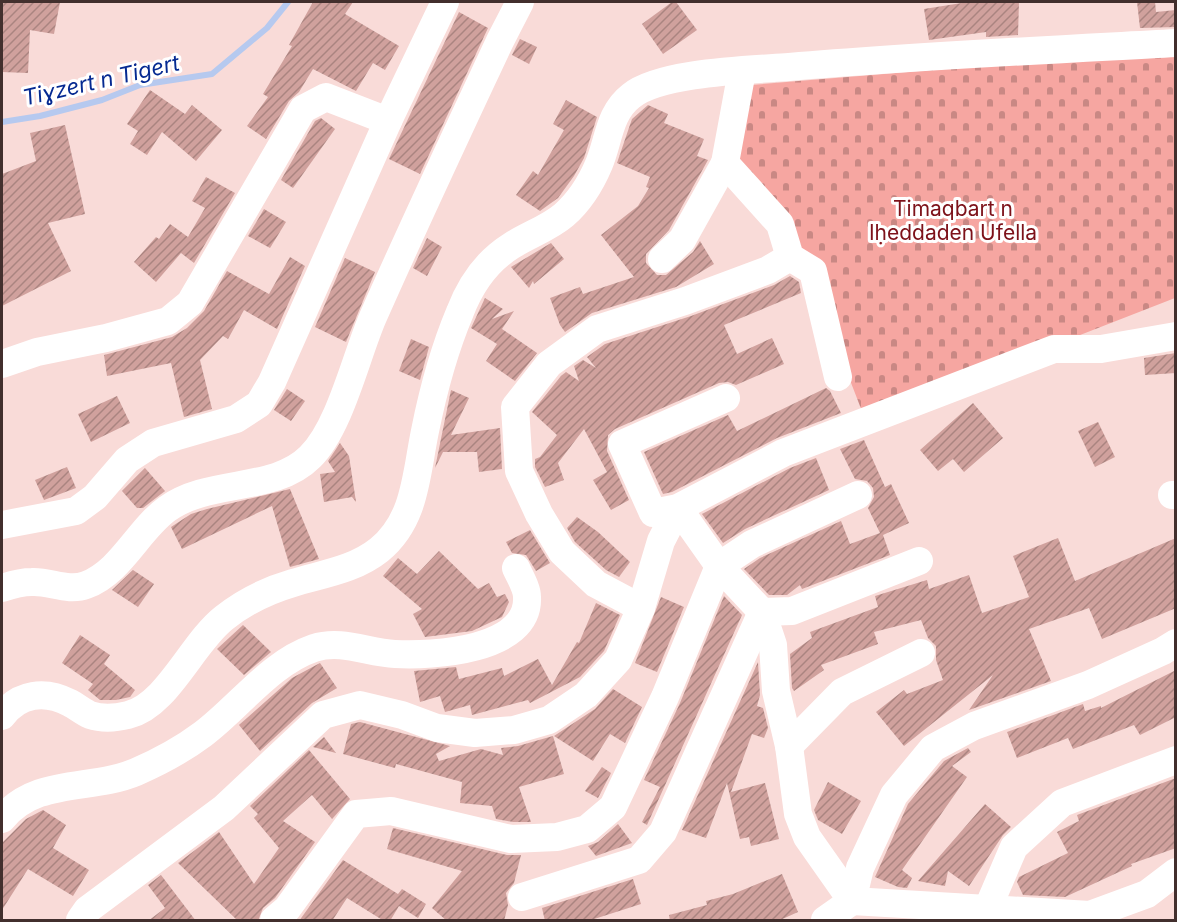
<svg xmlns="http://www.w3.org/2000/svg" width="1177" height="922" font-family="Inter,sans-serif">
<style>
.cemetery{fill:url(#cemetery-stones)}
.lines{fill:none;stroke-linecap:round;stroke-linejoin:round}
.stream{stroke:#b6c9ef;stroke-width:6}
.building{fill:url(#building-hatch)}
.minor{stroke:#fff;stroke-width:28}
.labels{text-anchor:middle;stroke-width:6;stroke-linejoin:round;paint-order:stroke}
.park-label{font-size:21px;fill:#7d121a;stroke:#fff}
.water-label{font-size:22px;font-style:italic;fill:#052991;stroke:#fff}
</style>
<defs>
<pattern id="cemetery-stones" width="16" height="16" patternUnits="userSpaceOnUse" patternTransform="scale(1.5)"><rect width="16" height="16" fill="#f6a6a1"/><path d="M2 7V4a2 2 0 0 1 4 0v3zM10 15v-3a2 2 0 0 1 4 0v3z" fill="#c98884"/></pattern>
<pattern id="building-hatch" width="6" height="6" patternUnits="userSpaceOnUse" patternTransform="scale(1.5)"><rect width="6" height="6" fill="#d0a19d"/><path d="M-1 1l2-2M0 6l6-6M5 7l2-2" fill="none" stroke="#aa8480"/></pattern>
</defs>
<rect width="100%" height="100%" fill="#f9dbd8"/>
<path class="cemetery" d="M1175,50V298L865,419L787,217L728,155L751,85Z"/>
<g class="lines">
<path class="stream" d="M2,122L40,116L102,100L140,85L212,74L267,28L288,2"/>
</g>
<g class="building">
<path d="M2,2H60L54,34L30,30L28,73L2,72Z"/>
<path d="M313,2H353L345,14L399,46L385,70L373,63L356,91L313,69L299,92L289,101L266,139L247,126L268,97L263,94L292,46L289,45Z"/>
<path d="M672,2H676L697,30L663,54L642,24Z"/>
<path d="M968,2H1019L1018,35L986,37V32L929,40L924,9Z"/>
<path d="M1137,2H1155L1156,12L1176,10V27L1140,28Z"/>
<path d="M459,12L488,28L420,174L389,159Z"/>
<path d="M520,39L537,47L529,64L512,55Z"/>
<path d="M150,90L185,114L192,105L222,130L196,161L162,132L147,155L130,144L138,131L127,124Z"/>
<path d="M566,100L597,117L584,158L574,176L558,198L540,211L516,195L533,171L538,175L564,130L553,124Z"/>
<path d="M648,105L668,114L664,123L704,139L697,156L708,160L669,230L646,254V263L657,275H666L693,252L700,241L714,264L676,287L592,313L565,332L560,325L550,298L580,287L583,294L634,277L601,235L638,206L649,188L646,187L650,177L617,163L632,119Z"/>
<path d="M321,118L335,129L293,188L281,180L315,121Z"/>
<path d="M65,125L85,214L48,223L71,271L2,306V174L36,161L30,133Z"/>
<path d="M206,177L235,193L194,263L181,253L156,282L134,262L156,237L159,239L170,224L188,237L205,208L192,201Z"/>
<path d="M264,209L286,222L270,248L248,236Z"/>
<path d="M427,238L442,247L427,276L413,268Z"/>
<path d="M551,243L564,259L534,284L533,281L529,288L511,267Z"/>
<path d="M290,257L305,266L277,329L244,310L228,339L223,336L200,360L212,409L184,417L171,363L107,376L104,355L172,337L187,328L204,311L227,271L269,294Z"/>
<path d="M345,258L375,272L346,342L315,327Z"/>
<path d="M790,276L799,282L801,293L724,325L737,354L772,338L784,364L736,385L728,382L719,383L615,429L608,435L607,451L629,500L611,510L593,480L607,472L584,429L558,463L564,480L545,487L535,467V459L540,457L557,435L532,412L561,376L566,372L579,381L574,366L583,360L596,368L587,357L605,344L691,316L774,285Z"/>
<path d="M485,298L503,309L492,319L514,311L502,329L537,353L515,381L486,361L497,344L471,328Z"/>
<path d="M411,339L429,347L420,380L399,371Z"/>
<path d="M1176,353V373L1145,375L1144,358Z"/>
<path d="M826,388L830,391L841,413L777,438L672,492L663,494L644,452L728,415L737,431Z"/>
<path d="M287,389L305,401L291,421L274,410Z"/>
<path d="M451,390L469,398L451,435L500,428L502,469L479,472L477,452H443L435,468Z"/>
<path d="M117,396L130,423L91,442L78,414Z"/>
<path d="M973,403L1003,438L964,472L953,459L938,471L920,450Z"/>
<path d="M1098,422L1115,457L1095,467L1078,431Z"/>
<path d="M864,440L885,487L891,484L909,523L883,535L890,555L802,589L800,585L787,595H769L744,569L760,558L841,521L850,544L880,533L868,508L874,497L873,488L867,481L855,479L840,449Z"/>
<path d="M340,443L349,456L356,502L352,497L324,502L320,474L335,472L328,461Z"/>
<path d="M816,458L829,490L745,529L723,543L702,514L790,468Z"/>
<path d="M67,467L76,488L44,500L35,480Z"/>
<path d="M145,468L165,491L143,508H137L122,491Z"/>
<path d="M290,489L319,559L290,567L272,506L182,549L171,527L191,514L207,509Z"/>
<path d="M577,517L598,532L630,562L619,577L606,570L575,542L567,528Z"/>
<path d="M530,530L550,563L536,571L526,555L512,553L506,542Z"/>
<path d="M1058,538L1075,581L1176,538V608L1102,639L1089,608L1029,629L1051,681L969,710L993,675L904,746L876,712L904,690L907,694L943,680L936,660V646L928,638L921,620L874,632L878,644L821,665L824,670L794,691L792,688L790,654L812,638L810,632L878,607L875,596L927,580L929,589L969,575L982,613L1029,597L1013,556Z"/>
<path d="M439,551L478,589L489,583L497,597L505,594L509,602L502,617L472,631L425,637L413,614L422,609L383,576L398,558L417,574Z"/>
<path d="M133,570L154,584L138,607L112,590Z"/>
<path d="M724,596L742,615L647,825L642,822L660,787L644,780L680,703Z"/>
<path d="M661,597L684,607L657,672L635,663Z"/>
<path d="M596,603L620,615L604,651L580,677L530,703L528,700L472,715L470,705L445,712L440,696L420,702L414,671L456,667L459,679L502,668L504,676L538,659L552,685L577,642L579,643Z"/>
<path d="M243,625L271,652L244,675L217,649Z"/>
<path d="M80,635L110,655L104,664L135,690L130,697L116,700H100L88,690L93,684L62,663Z"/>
<path d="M758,662L760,695L757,706L763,708L768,728L764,738L752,734L731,792L765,783L779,839L751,846L749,837L740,839L727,783L706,838L682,830Z"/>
<path d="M320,663L337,688L312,703L260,751L239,725L292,678Z"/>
<path d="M1176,670V717L1140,735L1134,725L1073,749L1068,738L1017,758L1007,732L1083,704L1085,711L1101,706V708Z"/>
<path d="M613,689L642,707L625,743L610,734L593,761L554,736L595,709Z"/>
<path d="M360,722L450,746L436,754L439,761L481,749L503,755L501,748L518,746L553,736L564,774L519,787L531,822H513L496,819L492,806L460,803L462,782L396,764L395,768L343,754L351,724Z"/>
<path d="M324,737L336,753L313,747Z"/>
<path d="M968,748L971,752L952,766L967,777L902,870L912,878L907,888L898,887L875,877L908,804L944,761Z"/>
<path d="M309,750L350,799L332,819L312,795L283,821L315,842L275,898L263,908L258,921H238L178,863L219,832L254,884L279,848L254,818L258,814L250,806Z"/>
<path d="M602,767L611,773L598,798L585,791Z"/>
<path d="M1176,778V848L1131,864L1132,866L1065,897L1023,895L1017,882L1019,877L1068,853L1057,832L1079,821L1077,815Z"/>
<path d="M828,782L861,801L842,834L818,820L814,810Z"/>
<path d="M985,804L1011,827L1003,835L969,886L948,871L945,886L918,881Z"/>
<path d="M43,810L66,825L53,848L89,870L73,896L28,869L2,910V843L26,819Z"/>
<path d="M618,824L632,843L596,856L588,846L598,842Z"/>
<path d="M393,828L507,855H521L514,883L506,893L508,905L504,921H447L432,908L462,871L387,849Z"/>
<path d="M343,860L398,894L402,889L426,904L418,918L399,906L390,921H384L347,898L332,921H299Z"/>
<path d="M782,874L798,912L778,921H670L669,915L707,905L706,901L733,894Z"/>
<path d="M161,875L196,921H148L165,908L148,885Z"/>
<path d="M633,879L641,904L588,921H545L542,908Z"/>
</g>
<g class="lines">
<g class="minor">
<path d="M742,71L725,163L780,224L790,257L813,271L838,377"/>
<path d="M662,259L682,240L725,163"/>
<path d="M2,364L37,352L106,338L168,321L190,303L303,109L326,97L388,121"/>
<path d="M726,398L622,444L653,513L678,508L783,453L1054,349H1101L1176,336"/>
<path d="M1172,495H1176"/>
<path d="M2,525L76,511L95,497L127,460L153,443L236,419L259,404L272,382L388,121L445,2"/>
<path d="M2,588C11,585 23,582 32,582C50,581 68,592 86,585C121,572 138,530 167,509C210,478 274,493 310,457C340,428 356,356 373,317C414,224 457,133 500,41L520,2"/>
<path d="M641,608L596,584L562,552L539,514L519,471L515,407L549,364L597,329L685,301L768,270L790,257"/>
<path d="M2,716C19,693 45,690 70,703C76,706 83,712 90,715C102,719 116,718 128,715C167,706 192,643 224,618C244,602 269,590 293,583C322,574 354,570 379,550C416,520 416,474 425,431C433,391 444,350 460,312C470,286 487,261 511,246C528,235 549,228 564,215C580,201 591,183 599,164C609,140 609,113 631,96C660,72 750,70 789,67C918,56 1047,50 1176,43"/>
<path d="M789,746L842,692L921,653"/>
<path d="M2,819C36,777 91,791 136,772C159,762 183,749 203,734C239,707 270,663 314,648C342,639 368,653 395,654C432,656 530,651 527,597C527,588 520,577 516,568"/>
<path d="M522,897L639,860L663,832L762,612L792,611L919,561"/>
<path d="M987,910L1014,847L1062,803L1176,760"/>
<path d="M1090,915L1147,894L1176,872"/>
<path d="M80,920L87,910L224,808L323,715L360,705L402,715L437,728L475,733L514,730L549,720L586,695L618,660L641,608L661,541L678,508L719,566L762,612L773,645L776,691L789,746L798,814L807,837L852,901L1090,915L1091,920"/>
<path d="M274,920L287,909L356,814L391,811L511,839L557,837L587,829L613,807L665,697L719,566L752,544L858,495"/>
<path d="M825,920L852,901L860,868L894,795L933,748L974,726L1088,685L1163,651L1176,643"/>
</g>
</g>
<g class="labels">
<g class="park-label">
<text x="953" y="216">Timaqbart n<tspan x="953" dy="24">Iḥeddaden Ufella</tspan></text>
</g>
<g class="water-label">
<text transform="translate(101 80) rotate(-13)" y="8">Tiɣzert n Tigert</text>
</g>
</g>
<rect width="1177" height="922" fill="none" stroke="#422f2d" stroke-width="6"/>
</svg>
